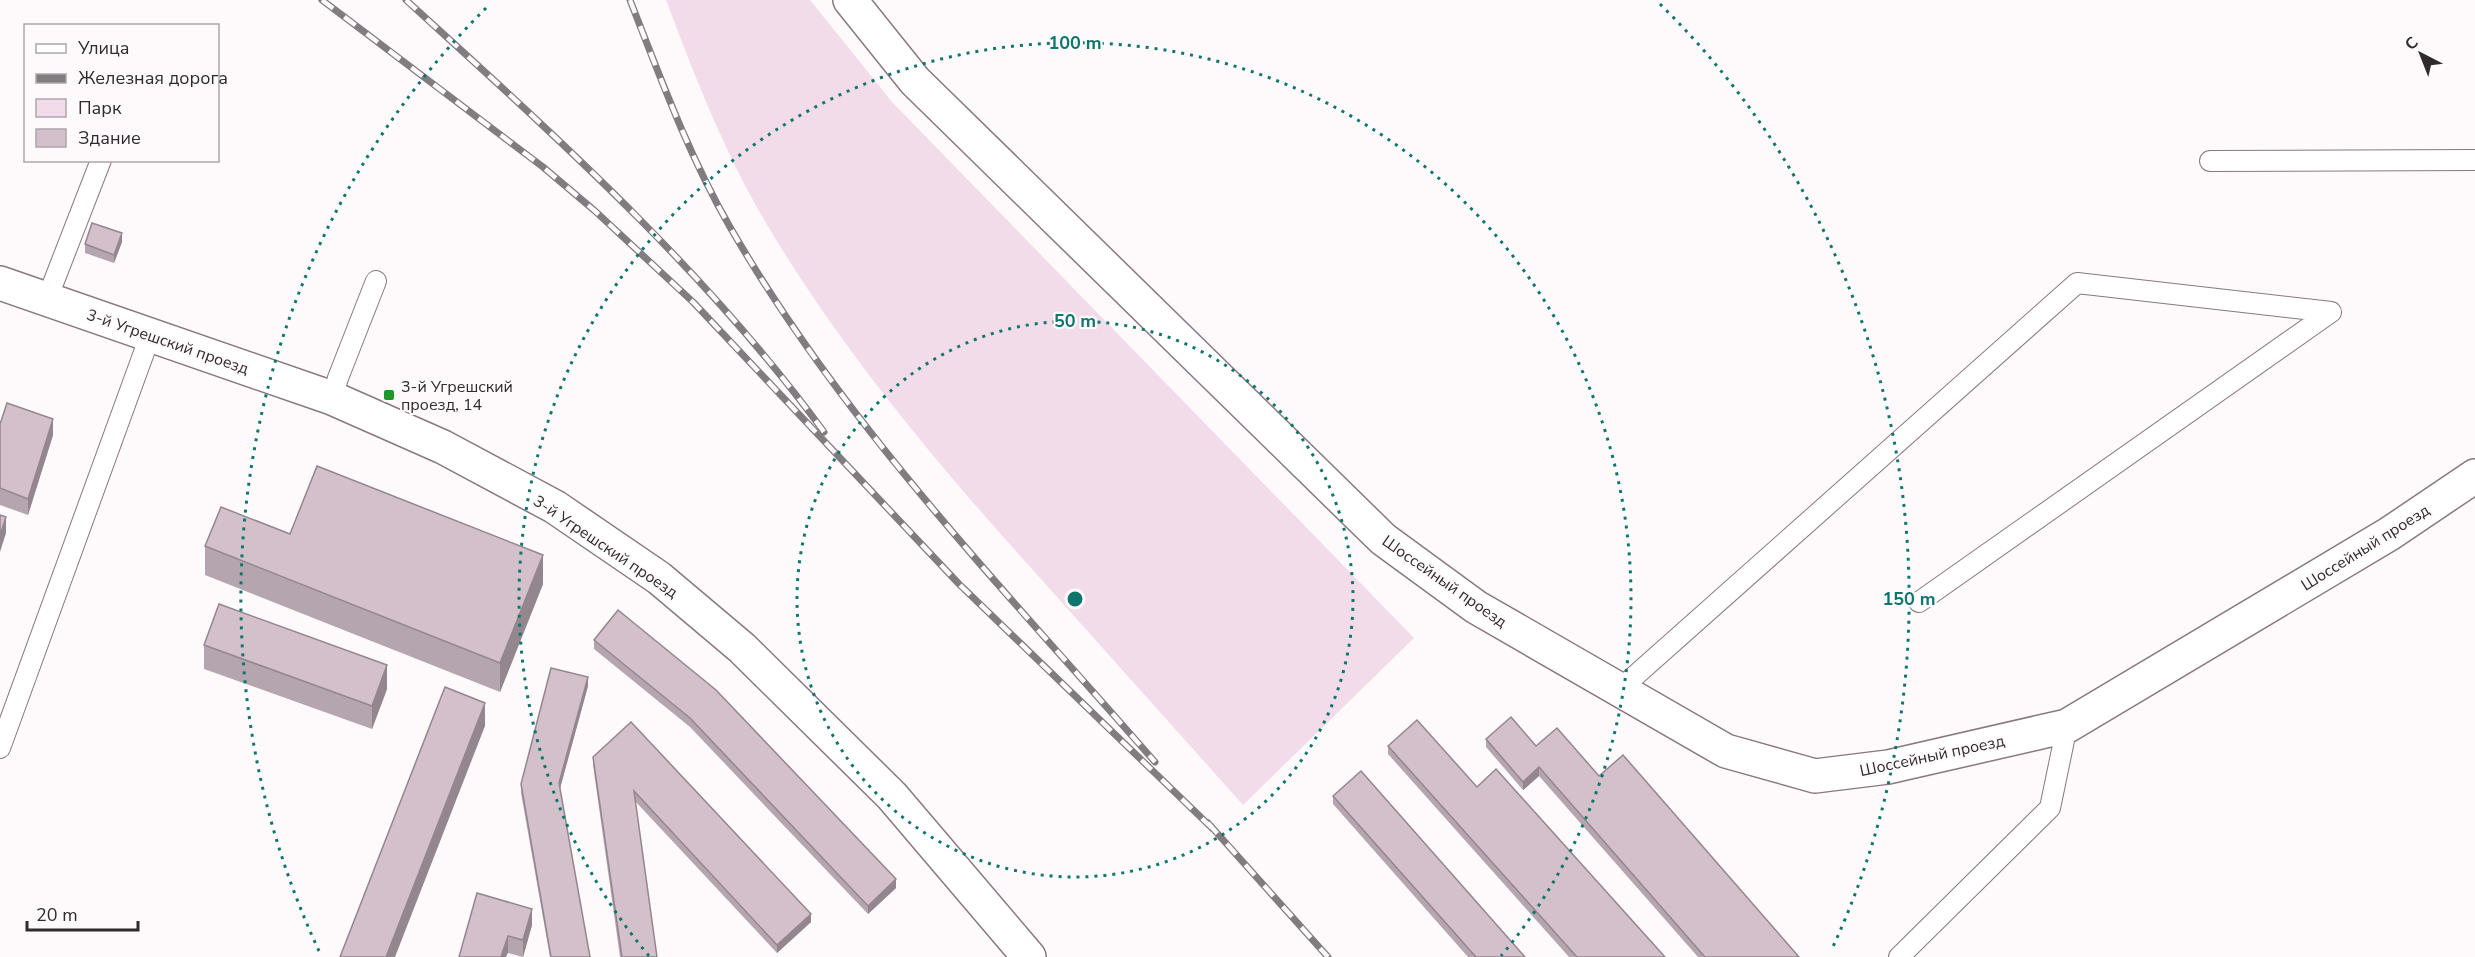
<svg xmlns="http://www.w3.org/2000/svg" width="2475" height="957" font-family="'Nunito Sans',sans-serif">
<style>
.green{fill:#f2dce9}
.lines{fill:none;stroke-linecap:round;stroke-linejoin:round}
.service-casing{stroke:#897782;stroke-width:22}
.minor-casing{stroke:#897782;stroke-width:36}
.tertiary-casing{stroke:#897782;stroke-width:36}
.service{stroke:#fff;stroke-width:20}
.minor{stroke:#fff;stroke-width:33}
.tertiary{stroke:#fff;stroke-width:33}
.rail-casing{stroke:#817c7f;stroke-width:7}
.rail{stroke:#fefafc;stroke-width:4.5;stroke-dasharray:14;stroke-linecap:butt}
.wall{fill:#b5a5af}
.shaded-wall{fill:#94868e}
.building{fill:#d3c0cb;stroke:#94868e;stroke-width:1.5}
.ring{fill:none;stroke:#0f766e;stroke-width:3;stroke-dasharray:3 6}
.poi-dot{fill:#209829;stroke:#fefafc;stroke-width:2}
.labels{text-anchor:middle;stroke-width:4.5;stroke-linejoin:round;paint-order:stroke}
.street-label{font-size:16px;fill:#30292e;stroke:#fefafc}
.poi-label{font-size:16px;fill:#30292e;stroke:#fefafc;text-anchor:start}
.centre{fill:#0f766e;stroke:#fefafc;stroke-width:3}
.ring-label{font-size:18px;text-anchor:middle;font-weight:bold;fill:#0f766e;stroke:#fefafc;stroke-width:4.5;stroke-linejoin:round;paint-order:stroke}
</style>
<rect width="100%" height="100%" fill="#fefafc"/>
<path class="green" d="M666,0H810L893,103L1414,638L1243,805C1178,732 1113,660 1049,588C942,470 839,349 759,211C721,144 693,72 666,0Z"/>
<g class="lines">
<g class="service-casing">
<g id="service">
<path d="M2210,161L2475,160"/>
<path d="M47,299L101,160"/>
<path d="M332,398L338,378L376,281"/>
<path d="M1619,690L2077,283L2331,312L1919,602"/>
<path d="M0,748L150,336"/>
<path d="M1899,957L2050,808L2067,726"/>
</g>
</g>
<g class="minor-casing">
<path id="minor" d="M850,0L915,81L1383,539L1476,607L1726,751L1815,776L1888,767L2067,726L2389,534L2475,476"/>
</g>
<g class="tertiary-casing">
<path id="tertiary" d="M0,283L332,398L443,447L555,507L659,578L742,648L892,796L1029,957"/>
</g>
<use href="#service" class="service"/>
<use href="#minor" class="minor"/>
<use href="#tertiary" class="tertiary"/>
<g class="rail-casing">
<g id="rail">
<path d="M322,0L543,167L595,211L693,302L959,584L1212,828"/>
<path d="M406,0C554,135 705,269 824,432"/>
<path d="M630,0C660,77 689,156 730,227C844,425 1006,591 1155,762"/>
<path d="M1208,823L1328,957"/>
</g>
</g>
<use href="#rail" class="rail"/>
</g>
<g class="wall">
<path d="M122,242L114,263L85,253V244Z"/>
<path d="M0,424L53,435L28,515L0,505Z"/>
<path d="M290,534L543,584L500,692L205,575V546Z"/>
<path d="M618,610L896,888L868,914L690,727L594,649V640Z"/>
<path d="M204,645L387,689L372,729L204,669Z"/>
<path d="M588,686L560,788L590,957H550L521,793V784Z"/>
<path d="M1486,739L1536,746L1599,776L1799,957H1698L1539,776L1523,790L1486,747Z"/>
<path d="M1388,746L1477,787L1665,957H1569L1388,754Z"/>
<path d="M593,757L811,922L777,953L635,801L657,957H620L593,765Z"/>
<path d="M1333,796L1525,957H1468L1333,804Z"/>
<path d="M532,925L523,957L508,953L459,957Z"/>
</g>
<g class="shaded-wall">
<path d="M122,233V242L114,263V255Z"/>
<path d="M53,419V435L28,515V499Z"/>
<path d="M6,517V533L0,552V535Z"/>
<path d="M543,555V584L500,692V663Z"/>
<path d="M387,665V689L372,729V706Z"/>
<path d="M588,677V686L559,792V783Z"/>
<path d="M485,703V726L395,957H386Z"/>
<path d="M1539,767V776L1523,790V782Z"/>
<path d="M896,879V888L868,914V906Z"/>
<path d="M532,909V925L523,957V940Z"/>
<path d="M811,914V922L777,953V945Z"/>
<path d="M508,936V953L506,957H501Z"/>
</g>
<g class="building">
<path d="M92,223L122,233L114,255L85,244Z"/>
<path d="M7,403L53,419L28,499L0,488V424Z"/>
<path d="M317,466L543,555L500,663L205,546L221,507L290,534Z"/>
<path d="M0,515L6,517L0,535Z"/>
<path d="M219,604L387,665L372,706L204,645Z"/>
<path d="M618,610L716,690L896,879L868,906L690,718L594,640Z"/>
<path d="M551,668L588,677L559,783L590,957H551L521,784Z"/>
<path d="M445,687L485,703L386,957H340Z"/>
<path d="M1511,717L1536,746L1557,728L1599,776L1623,755L1799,957H1705L1539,767L1523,782L1486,739Z"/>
<path d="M1417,720L1477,787L1496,769L1665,957H1577L1388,746Z"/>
<path d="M631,722L811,914L777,945L634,791L657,957H622L593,757Z"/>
<path d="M1361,771L1525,957H1476L1333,796Z"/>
<path d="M477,893L532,909L523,940L508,936L501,957H459Z"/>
</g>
<g class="ring">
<circle cx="1075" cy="599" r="278"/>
<path d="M649 956A556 556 0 1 1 1501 956"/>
<path d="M319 951A834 834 0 0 1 490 4M1660 4A834 834 0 0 1 1831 951"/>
</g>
<rect class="poi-dot" x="383" y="389" width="12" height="12" rx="3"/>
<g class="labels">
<g class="street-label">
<text transform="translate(168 341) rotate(19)" y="6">3-й Угрешский проезд</text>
<text transform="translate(606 546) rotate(34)" y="6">3-й Угрешский проезд</text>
<text transform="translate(2365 547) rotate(-32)" y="6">Шоссейный проезд</text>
<text transform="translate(1445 581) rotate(35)" y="6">Шоссейный проезд</text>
<text transform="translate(1932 755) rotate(-12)" y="6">Шоссейный проезд</text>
</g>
<g class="poi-label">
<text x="401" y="392">3-й Угрешский<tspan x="401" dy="18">проезд, 14</tspan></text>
</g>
</g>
<circle cx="1075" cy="599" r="9" class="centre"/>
<g class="ring-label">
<text x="1075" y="49">100 m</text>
<text x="1075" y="327">50 m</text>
<text x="1909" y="605">150 m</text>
</g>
<rect x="24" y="24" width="195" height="138" fill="#fefafc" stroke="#aca6aa" stroke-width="1.5"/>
<rect x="36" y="44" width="30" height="9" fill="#ffffff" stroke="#aca6aa" stroke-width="1.5"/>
<text x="78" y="54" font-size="18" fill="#30292e">Улица</text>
<rect x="36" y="74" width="30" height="9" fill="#817c7f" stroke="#aca6aa" stroke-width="1.5"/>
<text x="78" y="84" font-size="18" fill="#30292e">Железная дорога</text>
<rect x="36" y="99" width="30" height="18" fill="#f2dce9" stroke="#aca6aa" stroke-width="1.5"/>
<text x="78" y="114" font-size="18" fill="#30292e">Парк</text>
<rect x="36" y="129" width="30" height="18" fill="#d3c0cb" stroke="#aca6aa" stroke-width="1.5"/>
<text x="78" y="144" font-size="18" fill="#30292e">Здание</text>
<g transform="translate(2421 54) rotate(318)" stroke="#fefafc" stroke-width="4.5" paint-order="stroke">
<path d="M0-4.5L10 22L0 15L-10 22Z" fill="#30292e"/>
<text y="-9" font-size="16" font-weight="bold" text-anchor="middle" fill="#30292e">С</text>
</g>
<path d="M27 921v9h111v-9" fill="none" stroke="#30292e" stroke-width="3"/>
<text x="36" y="921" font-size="18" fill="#30292e" stroke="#fefafc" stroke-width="4.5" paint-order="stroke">20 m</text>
</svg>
